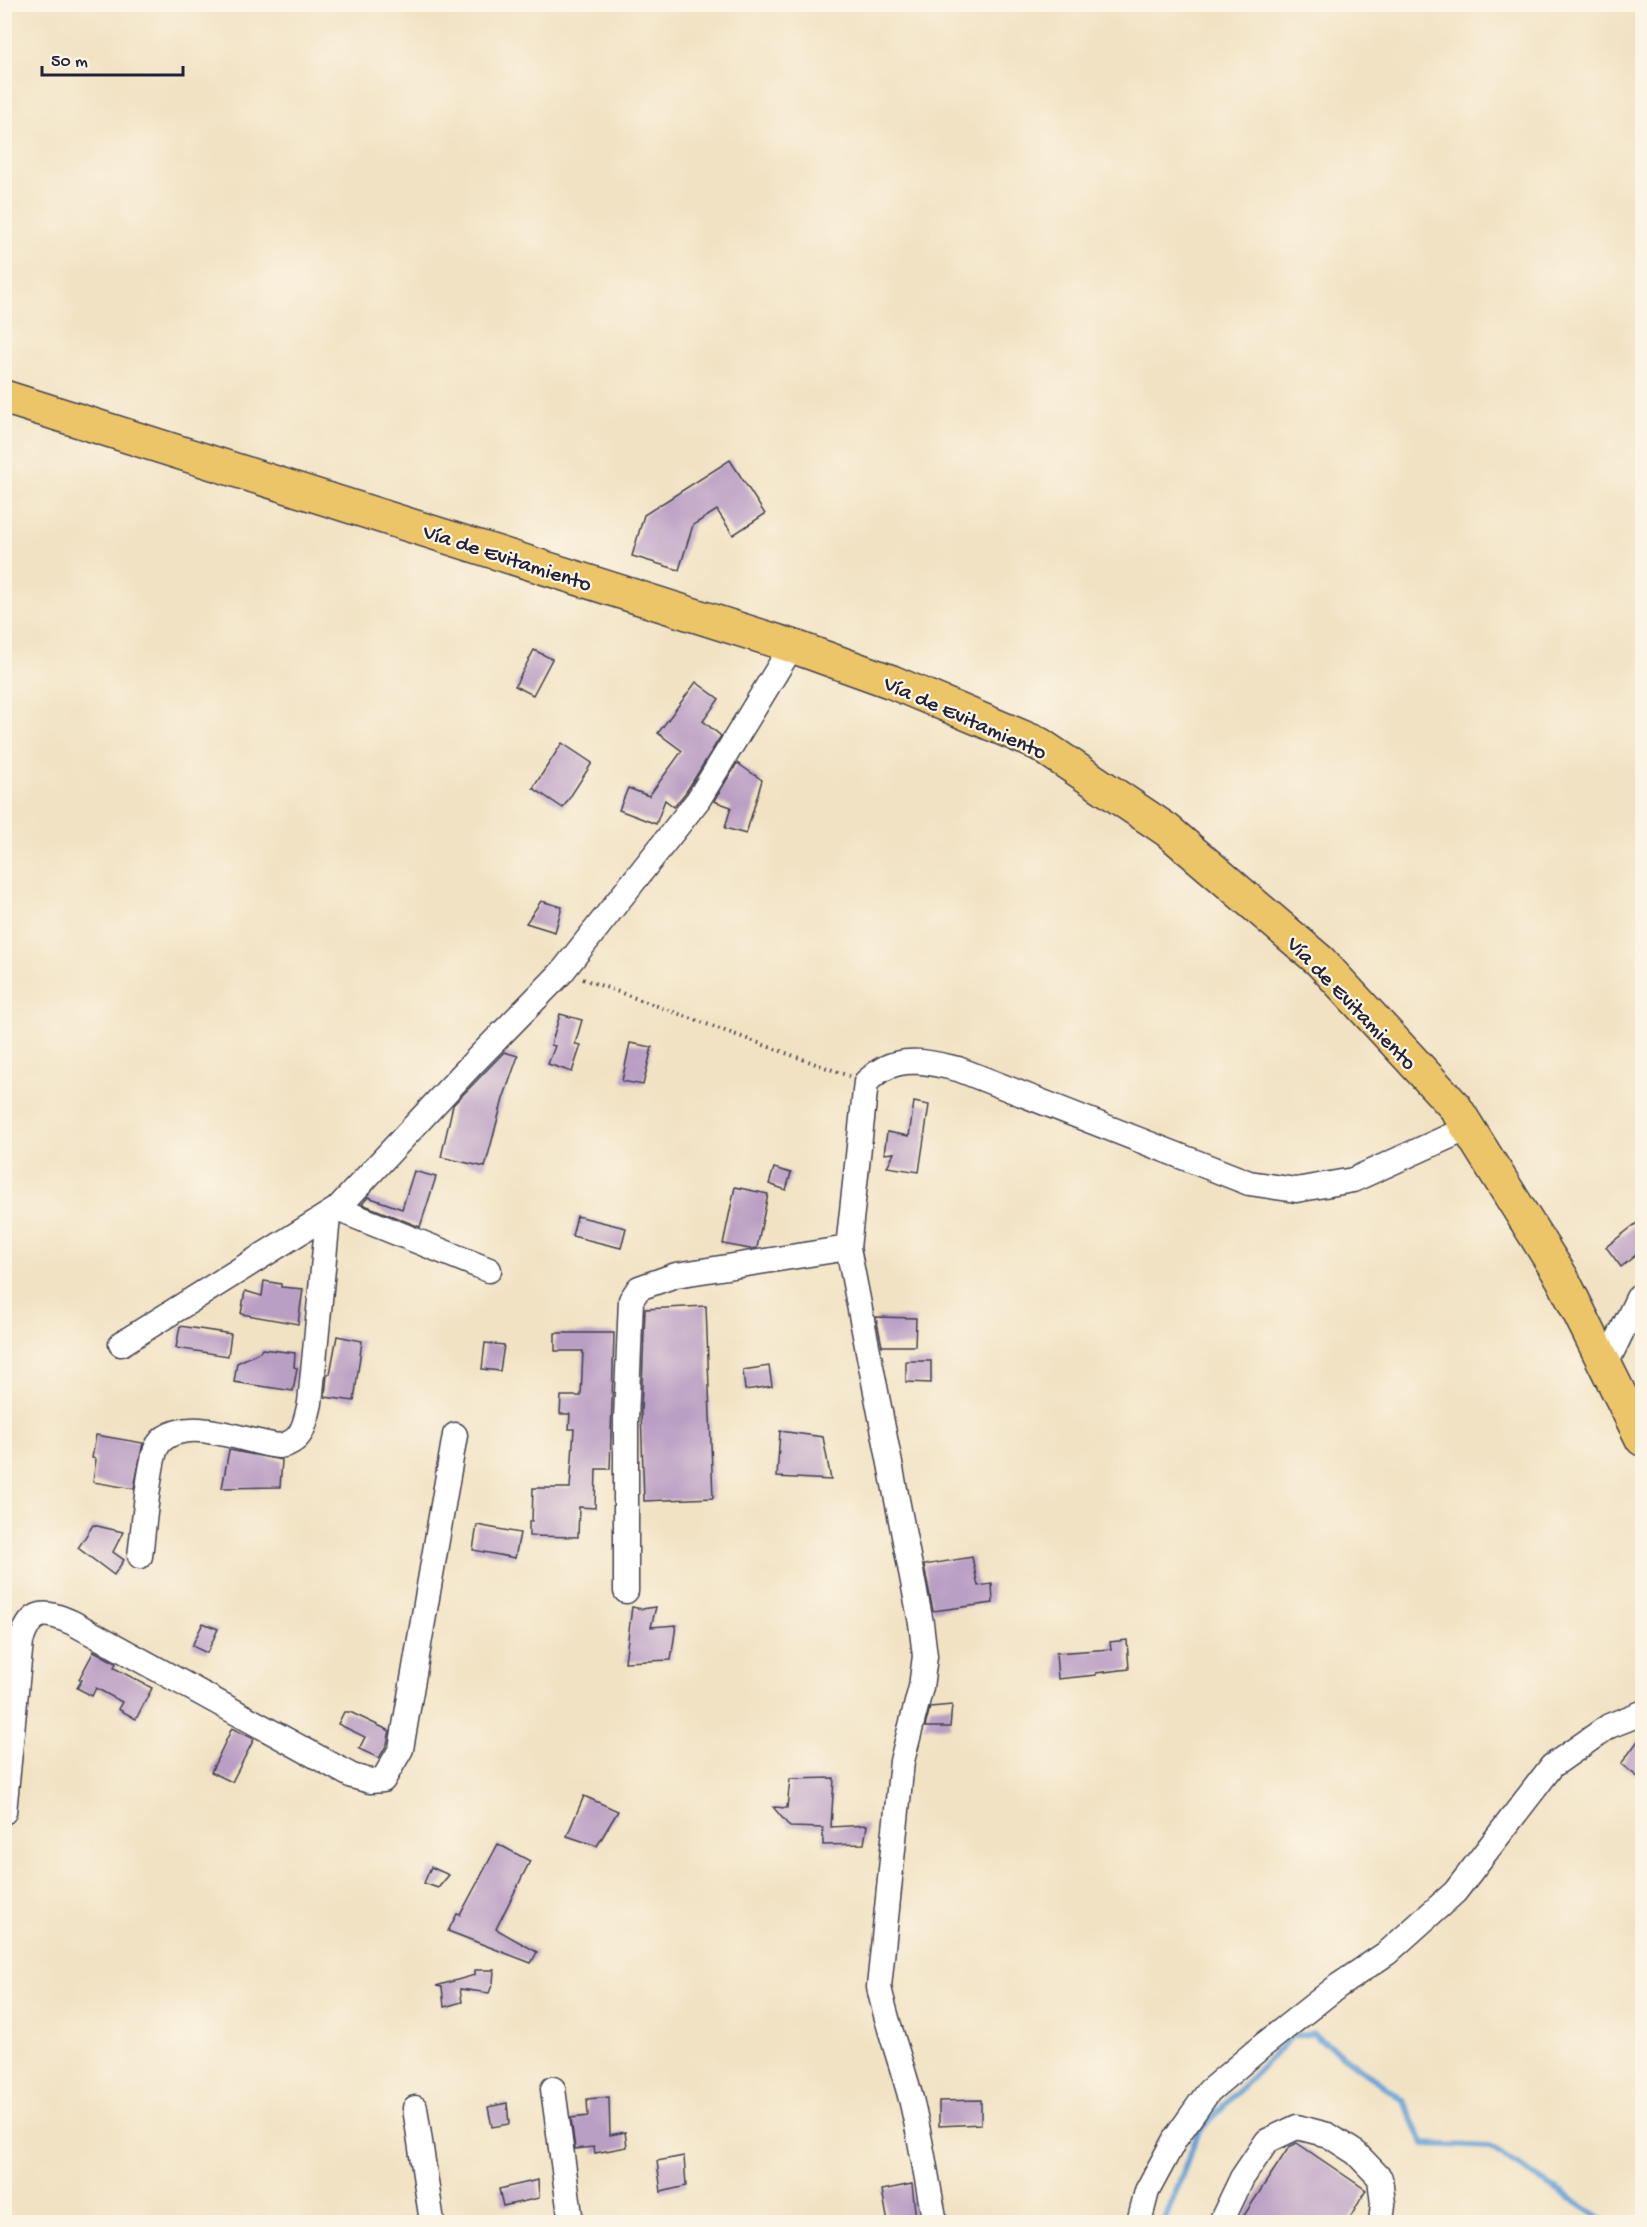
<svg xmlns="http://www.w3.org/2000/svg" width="1647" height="2227" font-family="'Gochi Hand',sans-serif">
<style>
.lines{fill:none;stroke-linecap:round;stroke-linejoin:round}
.stream{stroke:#67a0d6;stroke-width:6}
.building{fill:#ba9fc4}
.minor-casing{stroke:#413f4f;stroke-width:27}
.highway-casing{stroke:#413f4f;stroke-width:36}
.path{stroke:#413f4f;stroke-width:4;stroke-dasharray:1.5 4.5;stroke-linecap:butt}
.minor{stroke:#fff;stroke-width:24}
.highway{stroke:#edc569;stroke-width:33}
.labels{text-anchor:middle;stroke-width:4.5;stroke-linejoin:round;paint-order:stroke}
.street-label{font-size:22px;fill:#22223b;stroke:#fcf5e5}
</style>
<rect width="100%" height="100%" fill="#fcf5e5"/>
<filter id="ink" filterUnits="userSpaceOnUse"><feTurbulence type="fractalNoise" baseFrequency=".0167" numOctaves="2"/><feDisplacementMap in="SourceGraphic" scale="12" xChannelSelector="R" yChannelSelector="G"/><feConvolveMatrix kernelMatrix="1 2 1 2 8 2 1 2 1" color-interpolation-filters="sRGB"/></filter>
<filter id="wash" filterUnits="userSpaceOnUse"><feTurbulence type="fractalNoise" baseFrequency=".008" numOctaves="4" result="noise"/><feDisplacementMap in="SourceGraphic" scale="24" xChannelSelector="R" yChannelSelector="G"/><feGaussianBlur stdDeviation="1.35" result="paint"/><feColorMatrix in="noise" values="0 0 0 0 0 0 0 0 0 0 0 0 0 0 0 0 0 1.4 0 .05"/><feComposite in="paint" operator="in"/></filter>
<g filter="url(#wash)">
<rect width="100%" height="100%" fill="#f1e2c3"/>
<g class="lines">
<path class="stream" d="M1164,2222L1199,2131L1292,2036L1313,2034L1403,2100L1424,2144L1490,2147L1607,2222"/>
</g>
<g id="blocks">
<g class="building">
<path d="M730,460L765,514L733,535L717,510L693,525L679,570L632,556L644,515Z"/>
<path d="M534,650L552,659L533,695L515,686Z"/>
<path d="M696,682L719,699L703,721L721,736L686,792L674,807L665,800L656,824L619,810L628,788L649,796L682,751L658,733Z"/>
<path d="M562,743L592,763L563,808L533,788Z"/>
<path d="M737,763L762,780L746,834L725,828L731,807L714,801Z"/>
<path d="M541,901L562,907L555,932L526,923Z"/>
<path d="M560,1014L582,1020L575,1044L581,1045L572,1072L548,1064L555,1046L551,1045Z"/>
<path d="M630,1043L652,1047L643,1085L622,1081Z"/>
<path d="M504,1052L518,1056L503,1099L485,1167L441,1157L453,1105Z"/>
<path d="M914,1102L929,1105L919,1172L887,1167L894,1153L884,1154L887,1132L909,1136Z"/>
<path d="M774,1168L791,1173L786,1190L769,1184Z"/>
<path d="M414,1171L436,1177L420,1227L362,1204L368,1197L402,1209Z"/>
<path d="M735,1187L768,1194L757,1248L750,1249L723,1244Z"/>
<path d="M577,1216L626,1228L621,1248L572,1236Z"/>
<path d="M1642,1219V1250L1621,1267L1606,1247Z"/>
<path d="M264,1281L281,1284V1287L303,1289L298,1324L241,1314L245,1291L262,1296Z"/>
<path d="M706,1306L713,1498L644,1501L641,1411L645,1309Z"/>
<path d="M876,1317L916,1318L915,1346H882Z"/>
<path d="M180,1326L231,1334L228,1356L176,1348Z"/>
<path d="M555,1333H614L610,1469H596L595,1508L579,1507L578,1537L529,1536V1521H532L533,1488H570L574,1429H569L570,1414H560L561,1396H581L583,1351H555Z"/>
<path d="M337,1336L362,1341L354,1401L325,1397L327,1374H330Z"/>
<path d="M485,1343L504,1345L500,1371L482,1369Z"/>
<path d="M262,1349L295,1353L294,1367L297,1368L293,1391L234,1382L237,1363L260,1352Z"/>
<path d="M906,1361H931V1383L906,1382Z"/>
<path d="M769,1366L772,1386L745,1390L743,1370Z"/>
<path d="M780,1431L823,1437L831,1480L777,1477Z"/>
<path d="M96,1435L143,1443L134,1489L93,1482L96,1459L92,1458Z"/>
<path d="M229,1450L282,1460L280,1487L222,1488Z"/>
<path d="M93,1525L123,1532L113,1552L124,1560L114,1575L78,1548Z"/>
<path d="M477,1525L520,1533L515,1558L473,1550Z"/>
<path d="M972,1557L978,1586L992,1584L993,1603L933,1611L924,1565Z"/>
<path d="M632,1607L642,1609L656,1607L651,1627L676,1625L671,1660L625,1662Z"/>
<path d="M203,1623L218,1629L207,1653L192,1646Z"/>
<path d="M1127,1640L1129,1669L1096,1673V1675L1058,1679L1056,1653L1111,1649L1110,1642Z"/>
<path d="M94,1651L116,1663L114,1668L152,1688L136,1719L118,1709L122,1702L96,1688L92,1696L77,1688L82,1680L79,1679Z"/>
<path d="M952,1705L950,1727H925L930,1707Z"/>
<path d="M344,1712H350L390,1731L387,1744L379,1758L359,1749L365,1737L338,1724Z"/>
<path d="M232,1728L254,1739L232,1782L211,1772Z"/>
<path d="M1642,1735V1780L1621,1764Z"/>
<path d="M834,1778L831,1827L867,1825L864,1844L823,1845V1828L790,1827L773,1807L787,1808L790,1779Z"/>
<path d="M584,1796L618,1811L597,1846L567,1836Z"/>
<path d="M498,1844L530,1861L496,1929L537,1952L531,1963L448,1931L457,1914L460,1915Z"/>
<path d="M431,1867L449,1875L438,1888L424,1883Z"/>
<path d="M475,1970H494L493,1983L489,1993L460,1989L462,2002L444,2007L442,1987L436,1986L475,1975Z"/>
<path d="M609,2097L610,2135L625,2132L627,2147L595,2153L594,2147L575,2149L571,2118L588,2116L587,2099Z"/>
<path d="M981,2100V2124L939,2126V2101Z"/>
<path d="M507,2103L509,2124L492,2127L488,2107Z"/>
<path d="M1297,2143L1366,2190L1347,2223H1239L1289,2147Z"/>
<path d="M684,2156L686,2186L661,2192L657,2161Z"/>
<path d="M538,2180L539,2198L503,2206L499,2189Z"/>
<path d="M912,2184L916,2220L888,2223L882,2190Z"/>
</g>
</g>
</g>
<g filter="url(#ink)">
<use href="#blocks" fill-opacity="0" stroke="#413f4f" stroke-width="1.5"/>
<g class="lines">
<g class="minor-casing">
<g id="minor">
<path d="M337,1209L489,1270"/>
<path d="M121,1344L337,1209L473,1063L562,972L698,800L792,646"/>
<path d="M1606,1364L1638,1298L1642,1294"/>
<path d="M140,1556C143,1536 149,1458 158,1445C166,1432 186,1429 200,1430C226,1432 252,1442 278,1446C303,1443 305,1424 310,1403L328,1217"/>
<path d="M626,1591V1419L631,1300L639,1288L676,1275L848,1248"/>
<path d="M4,1812L21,1641C32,1609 44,1610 73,1623L352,1776L370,1781L383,1780L401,1749L455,1435"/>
<path d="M553,2089L571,2222"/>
<path d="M415,2108L432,2222"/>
<path d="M935,2222C927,2182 921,2139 911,2099C901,2061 887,2025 879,1987L902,1761L921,1687L925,1656L921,1623L848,1248L866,1082C872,1077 878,1071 885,1068C908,1056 935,1064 958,1069L1249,1183L1296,1190L1353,1180L1468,1128"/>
<path d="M1139,2222L1147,2191L1175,2139L1209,2091L1261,2047L1338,1986L1387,1953L1455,1892L1552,1766L1609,1726L1642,1713"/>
<path d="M1221,2222L1242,2178L1267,2141L1297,2127L1328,2135L1356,2153L1380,2178L1383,2204L1381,2222"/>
</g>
</g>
<g class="highway-casing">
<path id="highway" d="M4,397L792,646L892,682L1039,744L1167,830L1320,961L1455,1107L1562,1278L1642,1439"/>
</g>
<path class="path" d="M583,979L849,1076"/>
<use href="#minor" class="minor"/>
<use href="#highway" class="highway"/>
</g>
</g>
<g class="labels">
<g class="street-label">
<text transform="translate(508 556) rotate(18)" y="8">Vía de Evitamiento</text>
<text transform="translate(966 716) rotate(24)" y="8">Vía de Evitamiento</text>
<text transform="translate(1353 1002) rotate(46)" y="8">Vía de Evitamiento</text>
</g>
</g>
<rect width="1647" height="2227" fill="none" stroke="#fcf5e5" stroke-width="24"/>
<path d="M42 66v9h141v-9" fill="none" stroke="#22223b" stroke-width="3"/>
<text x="51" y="66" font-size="18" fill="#22223b" stroke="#fcf5e5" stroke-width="4.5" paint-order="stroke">50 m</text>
</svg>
